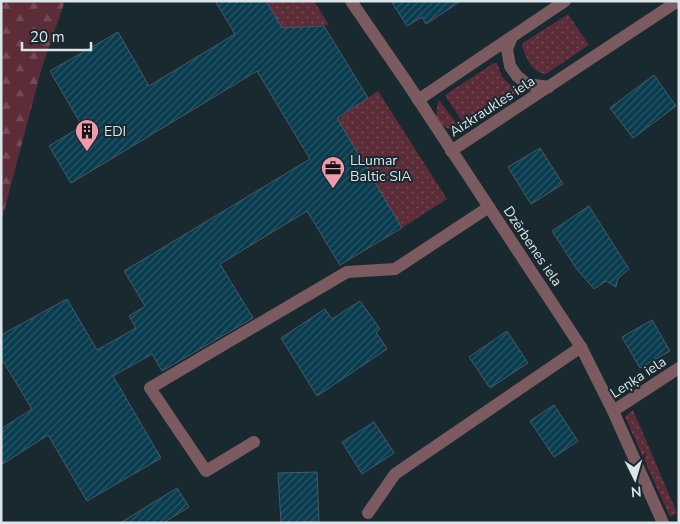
<svg xmlns="http://www.w3.org/2000/svg" width="680" height="524" font-family="'Nunito Sans',sans-serif">
<style>
.grass{fill:url(#grass-dots)}
.forest{fill:url(#forest-firs)}
.building{fill:url(#building-hatch);stroke:#485a63}
.lines{fill:none;stroke-linecap:round;stroke-linejoin:round}
.minor{stroke:#7b5a60;stroke-width:12}
.labels{text-anchor:middle;stroke-width:4;stroke-linejoin:round;paint-order:stroke}
.street-label{font-size:14px;fill:#dbe5ea;stroke:#182930}
.poi-label{font-size:14px;fill:#dbe5ea;stroke:#182930;text-anchor:start}
</style>
<defs>
<pattern id="grass-dots" width="8" height="8" patternUnits="userSpaceOnUse" patternTransform="scale(1.25)"><rect width="8" height="8" fill="#5c2c38"/><path d="M2 2h.1M6 6h.1" fill="none" stroke="#734a55" stroke-width="1.8" stroke-linecap="round"/></pattern>
<pattern id="forest-firs" width="22" height="20" patternUnits="userSpaceOnUse" patternTransform="scale(1.25)"><rect width="22" height="20" fill="#5c2c38"/><path d="M5 1l3.5 6h-7zM16 11l3.5 6h-7z" fill="#734a55"/></pattern>
<pattern id="building-hatch" width="6" height="6" patternUnits="userSpaceOnUse" patternTransform="scale(1.25)"><rect width="6" height="6" fill="#083c4e"/><path d="M-1 1l2-2M0 6l6-6M5 7l2-2" fill="none" stroke="#2b5868"/></pattern>
</defs>
<rect width="100%" height="100%" fill="#182930"/>
<g class="grass">
<path d="M266,1H314L329,25L282,28Z"/>
<path d="M568,14L589,45L546,74C532,73 526,58 522,46L523,43Z"/>
<path d="M494,63H497L502,77L516,90L515,94L465,126L445,95Z"/>
<path d="M378,91L447,199L402,228L337,119Z"/>
<path d="M439,100L460,128C455,130 452,130 447,128C435,123 435,111 439,100Z"/>
<path d="M633,410L677,513L670,517L625,417Z"/>
</g>
<path class="forest" d="M1,1H65L42,67L1,223Z"/>
<g class="building">
<path d="M215,1H266L282,28L324,26L368,98L337,118L402,228L340,265L307,211L220,264L253,318L162,371L152,354L113,376L161,458L87,501L48,435L1,465V429L32,409L1,358V335L67,299L97,350L136,328L129,316L145,306L124,271L310,159L257,71L71,183L49,146L82,126L50,71L118,32L149,86L235,34Z"/>
<path d="M391,1H461L426,24L422,17L407,26Z"/>
<path d="M654,75L676,106L633,138L610,108Z"/>
<path d="M540,148L563,184L531,204L508,167Z"/>
<path d="M589,206L629,269L618,278L616,287L606,281L594,289L576,268L552,231Z"/>
<path d="M360,301L380,329L376,332L387,349L317,396L281,338L325,309L332,319Z"/>
<path d="M652,320L670,351L640,368L622,337Z"/>
<path d="M507,331L528,363L490,388L469,357Z"/>
<path d="M554,405L578,441L554,457L530,421Z"/>
<path d="M374,422L394,453L362,474L342,442Z"/>
<path d="M317,472L319,521L281,523L278,473Z"/>
<path d="M177,488L189,507L163,523H120Z"/>
</g>
<g class="lines">
<g class="minor">
<path d="M351,1L408,84L581,347L613,411L663,523"/>
<path d="M512,37L507,49L510,66L517,76L527,84L549,87"/>
<path d="M418,100L565,1"/>
<path d="M451,151L678,1"/>
<path d="M613,411L679,368"/>
<path d="M254,442L206,471L150,388L347,272L395,269L489,207"/>
<path d="M368,513L395,474L581,347"/>
</g>
</g>
<defs>
<g id="building-pin" transform="scale(1.25)"><path d="M0 17L-7.5 6A9.5 9.5 0 1 1 7.5 6Z" fill="#f29aad" stroke="#182930"/><path d="M-4-6H4V6H1V3H-1V6H-4ZM-2.5-4.3h1.7v1.8h-1.7ZM.8-4.3h1.7v1.8H.8ZM-2.5-1h1.7V.8h-1.7ZM.8-1h1.7V.8H.8Z" fill="#111"/></g>
<g id="office-pin" transform="scale(1.25)"><path d="M0 17L-7.5 6A9.5 9.5 0 1 1 7.5 6Z" fill="#f29aad" stroke="#182930"/><path d="M-6-3h4V-5.5h4V-3h4V5H-6ZM-1-4.5V-3h2v-1.5ZM-6 0V1H6V0Z" fill="#111"/></g>
</defs>
<g fill-rule="evenodd">
<use href="#building-pin" x="87" y="131"/>
<use href="#office-pin" x="333" y="168"/>
</g>
<g class="labels">
<g class="street-label">
<text transform="translate(492 106) rotate(-33)" y="5">Aizkraukles iela</text>
<text transform="translate(533 246) rotate(56)" y="5">Dzērbenes iela</text>
<text transform="translate(638 377) rotate(-33)" y="5">Leņķa iela</text>
</g>
<g class="poi-label">
<text x="104" y="136">EDI</text>
<text x="350" y="165">LLumar<tspan x="350" dy="16">Baltic SIA</tspan></text>
</g>
</g>
<rect width="680" height="524" fill="none" stroke="#dbe5ea" stroke-width="5"/>
<g transform="translate(635 479) rotate(175)" stroke="#182930" stroke-width="4" paint-order="stroke">
<path d="M0-4L9 19L0 12L-9 19Z" fill="#dbe5ea"/>
<text y="-8" font-size="14" font-weight="bold" text-anchor="middle" fill="#dbe5ea">N</text>
</g>
<path d="M22 42v8h69v-8" fill="none" stroke="#dbe5ea" stroke-width="2.5"/>
<text x="30" y="42" font-size="15" fill="#dbe5ea" stroke="#182930" stroke-width="4" paint-order="stroke">20 m</text>
</svg>
